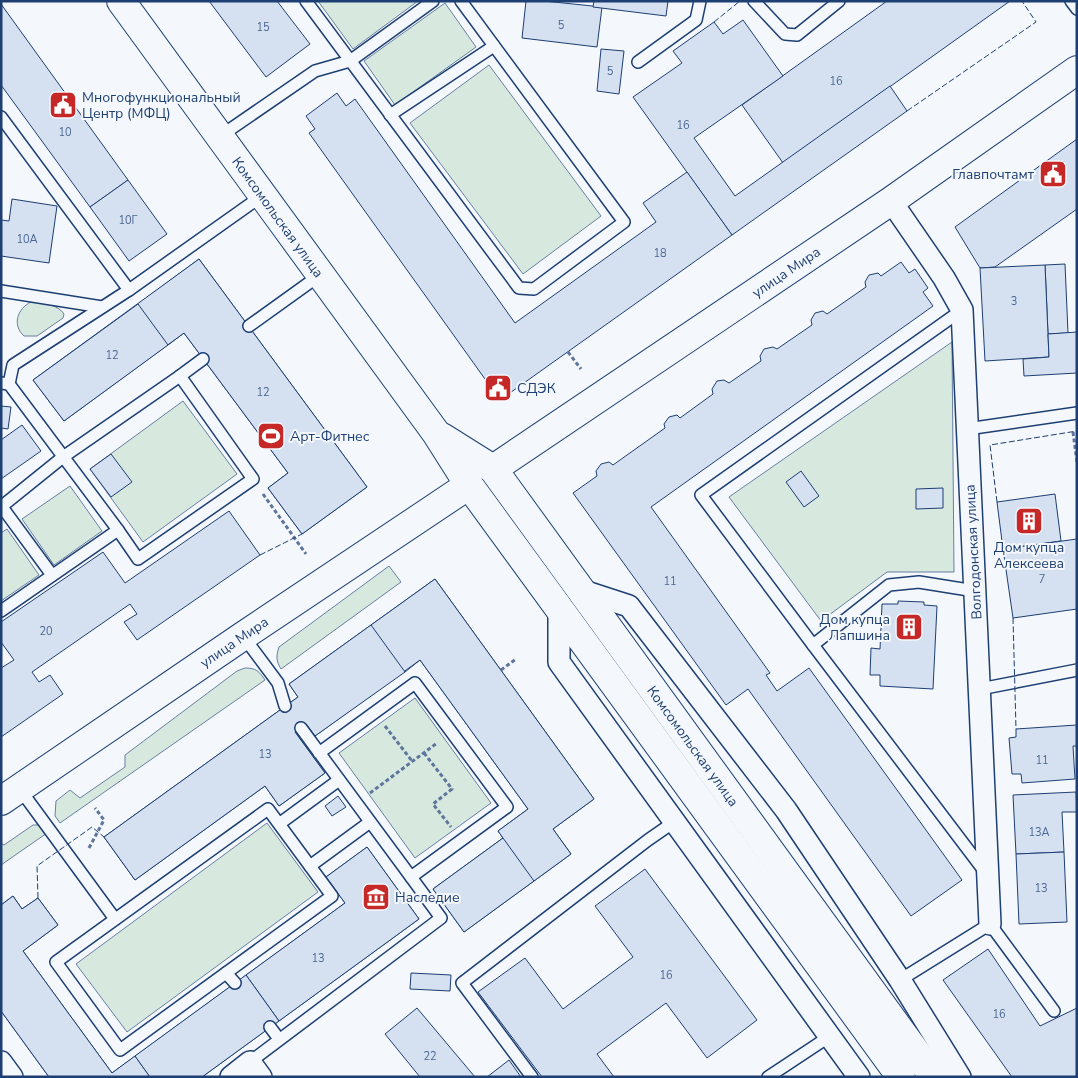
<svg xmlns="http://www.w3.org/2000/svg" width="1078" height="1078" font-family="'Nunito Sans',sans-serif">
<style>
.green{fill:#d7e8df;stroke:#687fa3}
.building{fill:#d5e0f0;stroke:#1d3f73}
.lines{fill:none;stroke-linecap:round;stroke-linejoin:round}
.service-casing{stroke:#1d3f73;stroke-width:14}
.minor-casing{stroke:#1d3f73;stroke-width:24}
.tertiary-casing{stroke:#1d3f73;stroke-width:30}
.primary-casing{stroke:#1d3f73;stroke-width:30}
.path{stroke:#5e769c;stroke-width:3;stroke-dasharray:4 2.5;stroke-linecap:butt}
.service{stroke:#f4f7fb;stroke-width:11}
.minor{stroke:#f4f7fb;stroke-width:21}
.tertiary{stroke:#f4f7fb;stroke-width:28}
.primary{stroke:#f4f7fb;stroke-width:28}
.fence{stroke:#1d3f73;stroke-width:1;stroke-dasharray:6 2.5;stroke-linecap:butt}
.labels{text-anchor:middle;stroke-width:4;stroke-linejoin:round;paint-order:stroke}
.number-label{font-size:11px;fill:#4b6792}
.poi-label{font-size:14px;fill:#1d3f73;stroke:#f4f7fb;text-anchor:start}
.street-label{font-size:14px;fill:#1d3f73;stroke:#f4f7fb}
</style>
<rect width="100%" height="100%" fill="#f4f7fb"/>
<g class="green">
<path d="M318,1H418L353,49Z"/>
<path d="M445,3L476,47L395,105L364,61Z"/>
<path d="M489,65L601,216L523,274L410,123Z"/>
<path d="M31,302C41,302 59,305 64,314L63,318L37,336H24C12,325 17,309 31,302Z"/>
<path d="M952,342L954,572H887L821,621L729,497Z"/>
<path d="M183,401L237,474L143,542L90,469Z"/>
<path d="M70,486L102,531L54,565L22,519Z"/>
<path d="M7,529L39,575L1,601V533Z"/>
<path d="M389,566L401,582L281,669C276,661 276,656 279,647Z"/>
<path d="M245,668C256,668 259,671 265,680L60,823L55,816L56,801L70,790L80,798L125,767V755L237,671Z"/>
<path d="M415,698L491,803L415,858L339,753Z"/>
<path d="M267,823L318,892L127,1032L76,964Z"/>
<path d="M33,825H42L47,833L1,865V843L4,845Z"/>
</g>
<g class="building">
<path d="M209,1H277L310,44L266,77Z"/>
<path d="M526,1H544L602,7L597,47L522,38Z"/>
<path d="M594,1H668L666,16L593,7Z"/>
<path d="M887,1H1010L783,163L742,105Z"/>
<path d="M1,4L128,180L90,207L1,85Z"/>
<path d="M743,20L783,76L694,138L735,196L890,86L907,111L732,235L633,97L682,63L673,51L714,22L723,34Z"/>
<path d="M601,49L624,51L619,94L597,91Z"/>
<path d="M337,93L346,106L355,99L515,323L656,222L643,203L687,172L732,235L500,400L309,133L315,129L306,116Z"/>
<path d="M1077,139V209L995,267L980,268L955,227Z"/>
<path d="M128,180L167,234L129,261L90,207Z"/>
<path d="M12,199L57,206L49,263L1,256V220L9,221Z"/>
<path d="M199,259L367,487L302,534L268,488L288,473L184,333L168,345L138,304Z"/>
<path d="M199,259L367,487L302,534L268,488L288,473L184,333L64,421L33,380Z"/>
<path d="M901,262L909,273L915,269L928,288L923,292L933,306L651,507L770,673L766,675L777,691L809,668L962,880L911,916L748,689L726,705L573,493L597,476L596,471L601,464L609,462L613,465L665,428L664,424L669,417L677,415L680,418L713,394L712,389L717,381L724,380L729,383L761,361L760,356L764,349L773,347L777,349L812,325L811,320L815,313L823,311L827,314L866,287L865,282L869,275L878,273L881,276Z"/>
<path d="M1065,264L1068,333L1048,334L1045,265Z"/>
<path d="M1045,265L1049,357L985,361L980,268Z"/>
<path d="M138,304L168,345L64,421L33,380Z"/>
<path d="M1077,332V373L1024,376L1023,359L1049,357L1048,334Z"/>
<path d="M1,406L11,407L8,429L1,428Z"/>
<path d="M22,425L41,451L1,479V440Z"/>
<path d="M111,454L132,482L111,497L90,469Z"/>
<path d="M801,471L819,496L804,507L786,482Z"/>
<path d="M943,488V508L916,509V489Z"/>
<path d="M1055,494L1061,541L1003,549L997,502Z"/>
<path d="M229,511L260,555L137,640L124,622L137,614L130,604L32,672L39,682L50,675L63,694L1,737V668L14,660L1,642V622L103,552L125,583Z"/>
<path d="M1077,539V609L1013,618L1003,549Z"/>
<path d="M435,579L594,799L553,829L571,854L534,881L498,831L528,809L420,660L405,672L371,625Z"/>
<path d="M435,579L594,799L553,829L571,854L464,932L433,889L503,838L498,831L528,809L420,660L315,736L306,724L295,732L325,773L279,806L265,786L135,880L104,837L298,697L289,684Z"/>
<path d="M898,601L924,602V605L937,606L933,689L880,686V675H870L871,648L880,649L882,604H898Z"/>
<path d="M371,625L405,672L315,736L306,724L295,732L325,773L279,806L265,786L135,880L104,837L298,697L289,684Z"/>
<path d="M1077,725V746H1073L1075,779L1022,783L1021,774H1012L1009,738L1016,737V729Z"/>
<path d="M1076,792L1077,812H1062L1064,852L1016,854L1013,795Z"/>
<path d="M338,796L346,807L332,816L325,806Z"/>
<path d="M503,838L534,881L464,932L433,889Z"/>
<path d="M367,847L419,919L202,1077H49L1,1011V905L13,896L22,909L38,898L58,925L23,951L112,1073L345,903L326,877Z"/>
<path d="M367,847L419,919L279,1021L246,975L345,903L326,877Z"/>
<path d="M1064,852L1067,922L1019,924L1016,854Z"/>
<path d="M645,869L757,1020L707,1058L666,1003L597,1054L614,1077H542L478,992L525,958L563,1009L633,957L595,906Z"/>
<path d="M13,896L22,909L38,898L58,925L23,951L112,1073L135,1056L150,1077H49L1,1011V905Z"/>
<path d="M988,949L1040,1026L1077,1008V1075L1074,1077H1012L943,980Z"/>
<path d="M411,973L451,975L450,991L410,989Z"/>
<path d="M246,975L279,1021L202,1077H150L135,1056Z"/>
<path d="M417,1008L475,1077H420L385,1034Z"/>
<path d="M509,1060L521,1077H487Z"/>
</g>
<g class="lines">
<g class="service-casing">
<g id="service">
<path d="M306,1L519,288L534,289L624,222L461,1"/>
<path d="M754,1L785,34L797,35L839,1"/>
<path d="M1071,1L1077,9"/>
<path d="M638,62L696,20L700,1"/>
<path d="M390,115L494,46"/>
<path d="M1,117L129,290L263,195"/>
<path d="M219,137L315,71L350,61L433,1"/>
<path d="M1,291L102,307"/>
<path d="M962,310L701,495L813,645L985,872"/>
<path d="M249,326L320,275"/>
<path d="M180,376L203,359"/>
<path d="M1,383L9,384L118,530"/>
<path d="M9,384L13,365L129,290"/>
<path d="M967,429L1077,413"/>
<path d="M1,507L63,457L180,376L253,479L138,559L118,530L1,611"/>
<path d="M2,507L52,575"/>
<path d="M243,636L278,683L285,706"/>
<path d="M813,645L889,585L919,582L975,591"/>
<path d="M980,689L1077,670"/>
<path d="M301,728L411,877L507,807L415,683L319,753"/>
<path d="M19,788L115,919"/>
<path d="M279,824L332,896L120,1050L56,962L268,809L279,824L339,780"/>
<path d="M310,866L370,822"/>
<path d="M226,973L235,983"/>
<path d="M900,980L990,924L1054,1011"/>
<path d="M270,1027L279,1039"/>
<path d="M250,1062L441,918L411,877"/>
<path d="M532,1077L462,983L648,840L674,822"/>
<path d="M768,1077L830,1036"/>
</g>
</g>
<g class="minor-casing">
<g id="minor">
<path d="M891,201L944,278L962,310L990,924"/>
<path d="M580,590L629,606L632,610L786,810L900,980L960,1077"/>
<path d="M559,608V662L859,1077"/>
<path d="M1,1062L12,1077"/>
<path d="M231,1077L250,1062L261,1077"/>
</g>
</g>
<g class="tertiary-casing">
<g id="tertiary">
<path d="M493,469L891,201L1077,70"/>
<path d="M1,801L243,636L469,485"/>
</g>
</g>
<g class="primary-casing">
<g id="primary">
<path d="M121,1L436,433L469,485L901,1077"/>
<path d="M442,437L493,469L934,1077"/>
</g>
</g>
<g class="path">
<path d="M568,352L581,369"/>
<path d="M1073,432L1077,462"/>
<path d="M263,494L306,554"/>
<path d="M501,670L516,659"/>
<path d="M385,726L412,761"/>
<path d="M424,753L452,789L433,804L451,827"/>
<path d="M370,793L437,743"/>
<path d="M89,848L104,820L95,808"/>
</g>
<use href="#service" class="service"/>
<use href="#minor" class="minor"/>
<use href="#tertiary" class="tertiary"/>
<use href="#primary" class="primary"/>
<g class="fence">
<path d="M714,22L740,1"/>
<path d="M907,111L1036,22L1022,1"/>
<path d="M997,502L990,445L1077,431"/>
<path d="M260,555L302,534"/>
<path d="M1013,618L1016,729"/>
<path d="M38,898L37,866L92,827L104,837"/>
</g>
</g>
<defs>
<g id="civic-square" transform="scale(1.4375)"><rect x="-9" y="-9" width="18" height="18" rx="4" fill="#c62828" stroke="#f4f7fb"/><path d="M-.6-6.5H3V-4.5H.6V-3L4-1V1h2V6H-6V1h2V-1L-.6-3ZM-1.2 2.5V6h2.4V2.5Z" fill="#fff"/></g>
<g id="stadium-square" transform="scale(1.4375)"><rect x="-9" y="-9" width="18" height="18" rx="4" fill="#c62828" stroke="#f4f7fb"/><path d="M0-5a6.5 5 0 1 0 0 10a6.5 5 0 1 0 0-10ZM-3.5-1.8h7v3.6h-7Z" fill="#fff"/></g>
<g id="building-square" transform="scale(1.4375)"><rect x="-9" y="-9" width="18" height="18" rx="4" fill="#c62828" stroke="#f4f7fb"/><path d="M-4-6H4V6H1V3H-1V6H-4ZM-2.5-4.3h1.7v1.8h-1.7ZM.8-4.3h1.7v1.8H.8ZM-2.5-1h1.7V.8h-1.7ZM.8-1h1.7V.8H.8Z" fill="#fff"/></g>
<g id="museum-square" transform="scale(1.4375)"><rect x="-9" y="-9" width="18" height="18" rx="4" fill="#c62828" stroke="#f4f7fb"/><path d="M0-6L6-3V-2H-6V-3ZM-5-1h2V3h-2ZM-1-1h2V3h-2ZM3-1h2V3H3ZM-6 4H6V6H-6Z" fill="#fff"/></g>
</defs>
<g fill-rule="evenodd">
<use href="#civic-square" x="63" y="105"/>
<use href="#civic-square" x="1053" y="174"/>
<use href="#civic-square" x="498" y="388"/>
<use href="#stadium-square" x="271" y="436"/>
<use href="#building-square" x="1029" y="521"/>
<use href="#building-square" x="909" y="627"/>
<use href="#museum-square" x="376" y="897"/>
</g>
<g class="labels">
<g class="number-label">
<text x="561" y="29">5</text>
<text x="263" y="31">15</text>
<text x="610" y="75">5</text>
<text x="836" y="85">16</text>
<text x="683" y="129">16</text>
<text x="65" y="136">10</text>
<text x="128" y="224">10Г</text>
<text x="27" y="243">10А</text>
<text x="660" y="257">18</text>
<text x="1014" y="305">3</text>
<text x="112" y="359">12</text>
<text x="263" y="396">12</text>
<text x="1042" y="583">7</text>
<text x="670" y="585">11</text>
<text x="46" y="635">20</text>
<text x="265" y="758">13</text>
<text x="1042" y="764">11</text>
<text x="1039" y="836">13А</text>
<text x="1041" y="892">13</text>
<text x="318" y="962">13</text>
<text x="666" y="979">16</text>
<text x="999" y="1018">16</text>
<text x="430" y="1060">22</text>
</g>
<g class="poi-label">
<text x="82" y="102">Многофункциональный<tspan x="82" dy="16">Центр (МФЦ)</tspan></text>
<text x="1034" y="179" text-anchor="end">Главпочтамт</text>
<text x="517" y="393">СДЭК</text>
<text x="290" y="441">Арт-Фитнес</text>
<text x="1029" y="552" text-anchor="middle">Дом купца<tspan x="1029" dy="16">Алексеева</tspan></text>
<text x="890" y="624" text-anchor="end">Дом купца<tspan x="890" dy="16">Лапшина</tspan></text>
<text x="395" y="902">Наследие</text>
</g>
<g class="street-label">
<text transform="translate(278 217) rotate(54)" y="5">Комсомольская улица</text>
<text transform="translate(786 272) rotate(-34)" y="5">улица Мира</text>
<text transform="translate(973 552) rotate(-93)" y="5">Волгодонская улица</text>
<text transform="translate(234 642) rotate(-34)" y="5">улица Мира</text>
<text transform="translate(693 746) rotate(54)" y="5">Комсомольская улица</text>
</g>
</g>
<rect width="1078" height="1078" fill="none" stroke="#1d3f73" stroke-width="5"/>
</svg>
